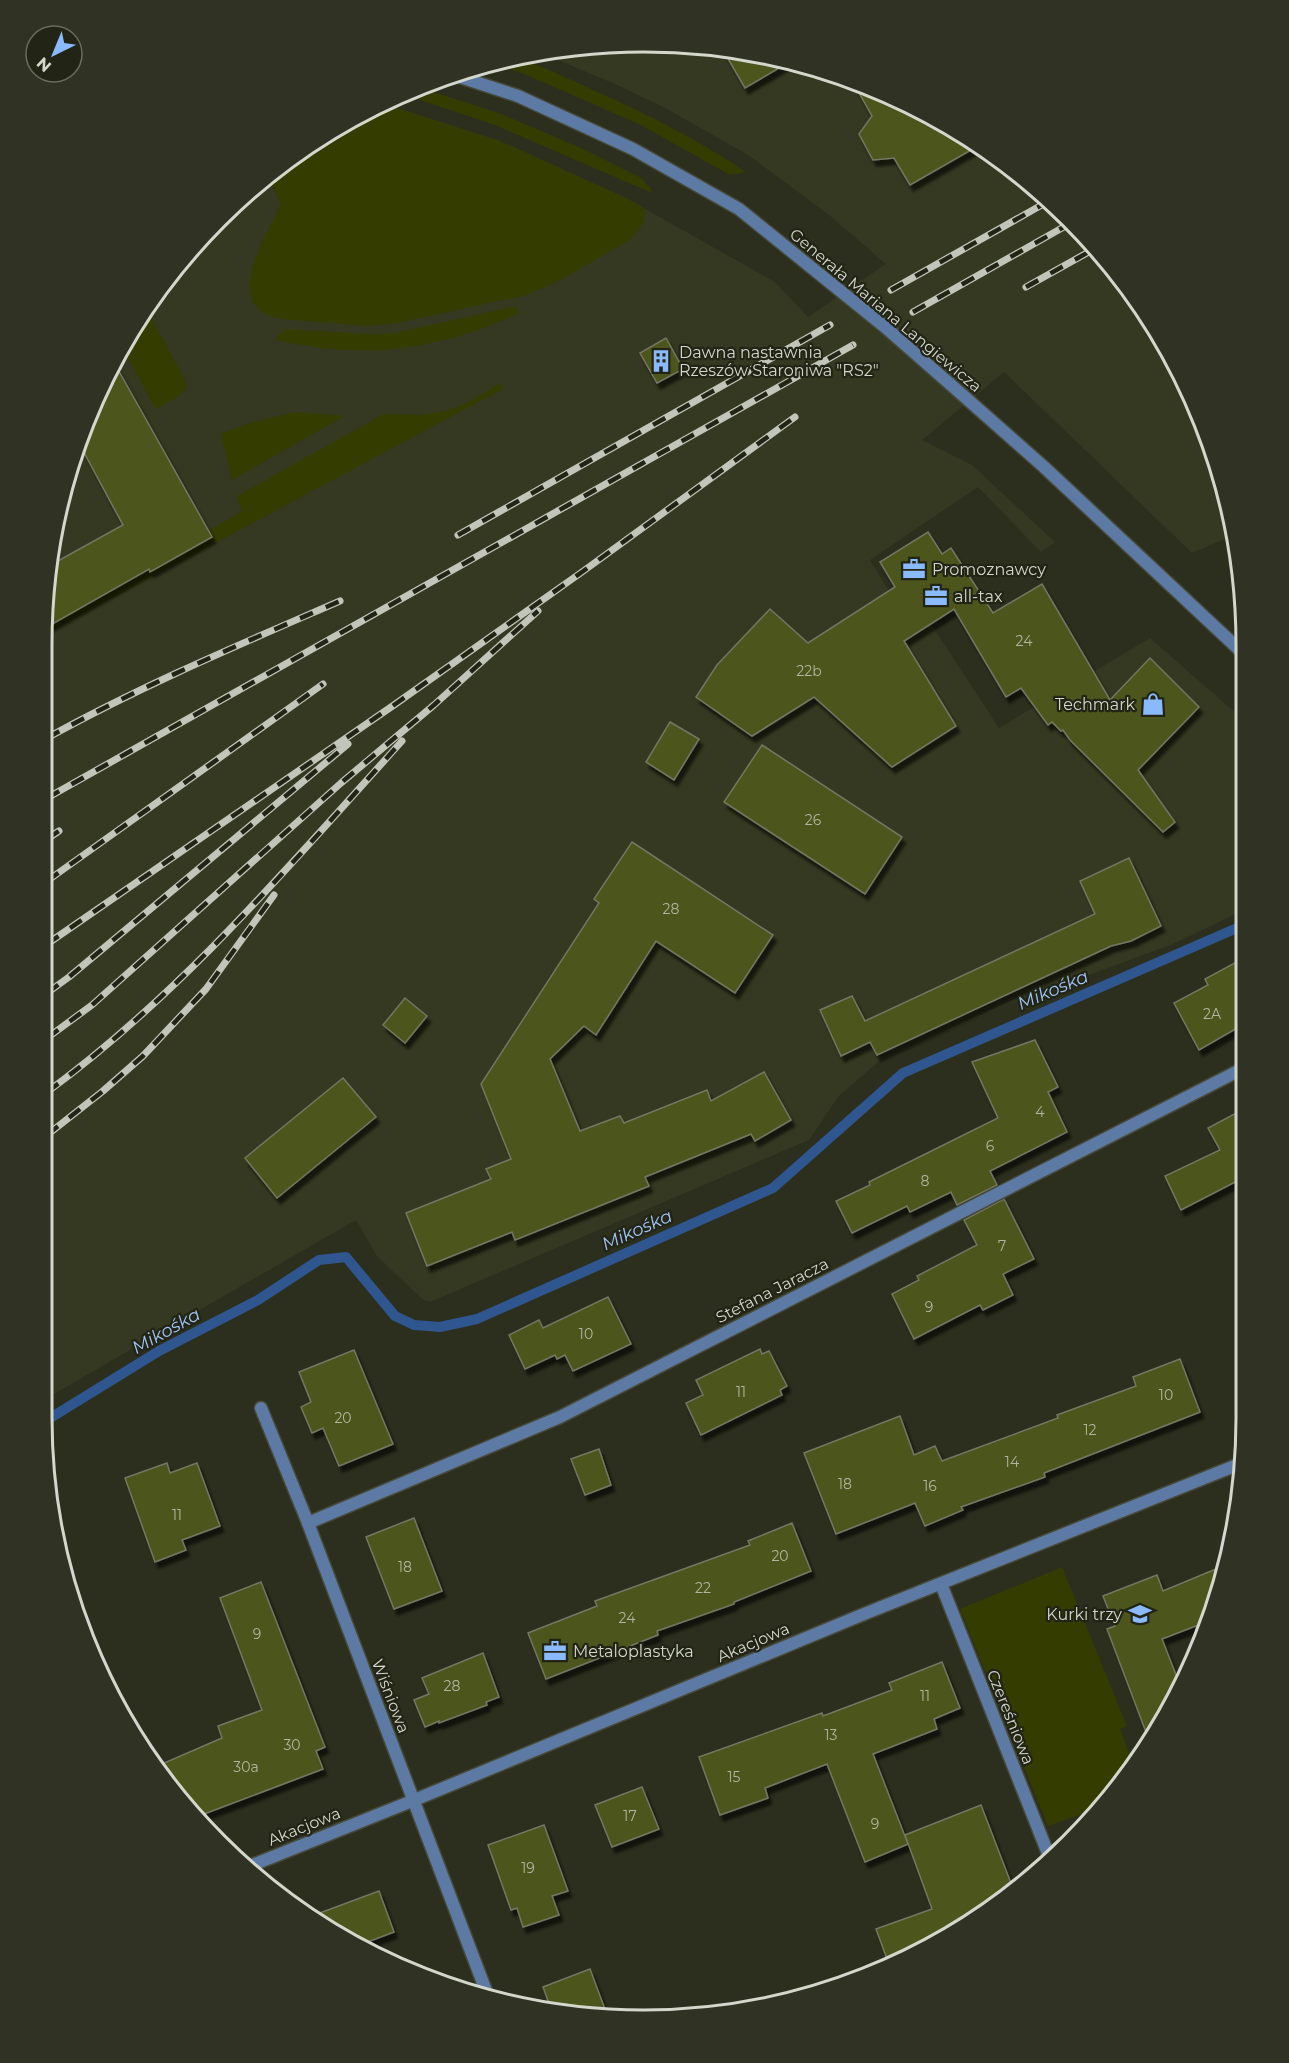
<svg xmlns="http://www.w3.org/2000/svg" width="1289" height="2063" font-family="Montserrat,sans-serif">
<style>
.built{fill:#353921}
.green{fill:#343c00}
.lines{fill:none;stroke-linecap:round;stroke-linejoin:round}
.stream{stroke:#2f568e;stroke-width:10}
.building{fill:#4b541a;stroke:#737763;stroke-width:1.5;filter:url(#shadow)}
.minor-casing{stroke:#474a3a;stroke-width:15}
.tertiary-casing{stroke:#474a3a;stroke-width:15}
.minor{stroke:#5d7aa4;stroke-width:12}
.tertiary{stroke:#5d7aa4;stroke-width:12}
.rail-casing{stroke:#c2c5ba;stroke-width:7}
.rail{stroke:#222515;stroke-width:4.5;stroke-dasharray:14;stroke-linecap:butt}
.labels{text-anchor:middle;stroke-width:4.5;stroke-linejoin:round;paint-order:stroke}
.number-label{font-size:14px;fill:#b2b6a0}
.street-label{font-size:16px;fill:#d4d7cc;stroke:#222515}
.poi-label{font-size:16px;fill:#d4d7cc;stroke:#222515;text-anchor:start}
.water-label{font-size:18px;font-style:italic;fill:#a2c4f5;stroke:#222515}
.rim{fill:none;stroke:#d4d7cc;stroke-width:3}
</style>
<defs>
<filter id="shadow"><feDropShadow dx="3.5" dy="6" stdDeviation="1.5" flood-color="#0009"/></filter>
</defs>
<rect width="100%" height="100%" fill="#2c2f1e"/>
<path class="built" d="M684,43L801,63L911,104L1012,167L1122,277L1185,378L1226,488L1234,535L1192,553L1004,372L922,440L972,465L1055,542L1041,552L978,487L870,560L915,634L931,624L999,728L1150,638L1245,721L1244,910L1173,944L1010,1004L879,1061L838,1097L809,1140L430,1302L422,1299L377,1256L356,1220L47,1398V566L88,414L167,277L248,191L344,123L385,104L500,141L624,197L775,282L808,317L886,264L829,215L748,155L667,109L617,85L542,53L566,47Z"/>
<g class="green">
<path d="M518,58C544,67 570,79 595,91C648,114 698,140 746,172L730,175L641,125L522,73L495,64Z"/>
<path d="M421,88L499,113L581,148L641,178L650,188L652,193L495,125L405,95Z"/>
<path d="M385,104L500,141L624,197L643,207L645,216L642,225L630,240L553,284L523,296L392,324L368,326L283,319C218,310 266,237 281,204L268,177L344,123Z"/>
<path d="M515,306L520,313C440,349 364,361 277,340L278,335L285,329L368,334L395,333Z"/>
<path d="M147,311L186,381V388L182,394L156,409L124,351Z"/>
<path d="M501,383L503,389L47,633V627L110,591L147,565L151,572L212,537L208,531L242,511L237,496L384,414L419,415L444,411L461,406Z"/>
<path d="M300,412L345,416L232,480L221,434C247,423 271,416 300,412Z"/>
<path d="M1062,1567L1127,1726L1120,1729L1134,1765L1122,1786L1103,1807L1048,1826L960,1609Z"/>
</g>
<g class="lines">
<path class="stream" d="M47,1420L159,1351L258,1300L319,1260L346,1257L395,1316L414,1325L440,1327L477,1319L773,1188L903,1073L1244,925"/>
</g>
<g class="building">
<path d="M723,50L753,55L791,61L745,88Z"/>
<path d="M853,82L911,104L978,146L910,185L894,158L873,160L859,134L872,116Z"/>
<path d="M666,338L683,369L657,383L640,353Z"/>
<path d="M116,366L212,537L150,572L149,569L47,627V567L123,525L80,445L88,414Z"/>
<path d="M928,532L942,554L951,548L993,613L1042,584L1110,700L1150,658L1199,707L1138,770L1175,822L1163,832L1070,740L1063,730L1061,731L1052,722L1048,725L1021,688L1006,697L954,609L904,641L956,726L892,767L814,697L752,736L696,697L717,665L770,609L808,643L895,587L880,562Z"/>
<path d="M670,722L699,739L674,780L646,762Z"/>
<path d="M762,745L902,837L865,894L724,802Z"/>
<path d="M632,842L773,935L735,993L656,941L596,1035L584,1026L550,1059L580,1131L620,1116L624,1123L707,1090L711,1101L764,1072L791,1120L755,1141L751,1134L645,1177L649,1186L515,1240L512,1232L427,1266L406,1213L491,1179L486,1169L511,1159L481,1084L599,903L594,899Z"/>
<path d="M1129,858L1161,926L1131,941L1111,946L877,1055L870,1042L841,1056L820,1010L852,996L865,1021L1095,914L1080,881Z"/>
<path d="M1244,958V1024L1199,1050L1174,1003L1208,985L1205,979Z"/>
<path d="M405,998L427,1016L405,1043L383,1025Z"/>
<path d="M1035,1040L1058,1087L1048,1092L1067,1132L990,1171L997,1185L957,1205L951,1192L910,1212L907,1206L852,1233L836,1201L870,1185L869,1182L998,1118L972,1062Z"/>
<path d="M343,1078L376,1117L277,1198L245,1158Z"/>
<path d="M1244,1109L1243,1193L1237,1181L1181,1210L1165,1176L1220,1150L1208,1128Z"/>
<path d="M1004,1199L1034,1259L1003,1274L1013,1295L983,1310L980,1305L914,1339L892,1294L919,1280L917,1276L977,1245L964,1220Z"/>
<path d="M608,1297L631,1344L573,1371L565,1355L557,1359L555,1355L525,1369L509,1335L539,1320L543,1328Z"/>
<path d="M760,1349L762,1354L769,1351L787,1386L780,1390L782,1395L701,1435L686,1403L703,1395L696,1380Z"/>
<path d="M354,1350L393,1444L339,1466L323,1428L312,1433L301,1407L311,1402L299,1372Z"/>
<path d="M1180,1359L1200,1412L1044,1473L1045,1477L961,1507L963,1510L925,1526L915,1503L836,1534L804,1453L900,1416L914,1455L935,1446L942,1461L1058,1418L1057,1415L1136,1386L1133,1377Z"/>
<path d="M599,1449L611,1485L585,1495L571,1459Z"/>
<path d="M167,1463L170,1473L197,1463L220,1526L182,1540L186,1550L155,1562L125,1478Z"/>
<path d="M414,1518L442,1591L394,1609L366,1537Z"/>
<path d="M792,1523L811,1571L734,1602V1604L657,1631L658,1635L546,1679L528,1633L597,1606L595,1601L750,1545L748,1541Z"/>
<path d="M1223,1566L1209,1621L1162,1639L1180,1685L1149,1740L1107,1629L1115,1626L1103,1596L1157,1575L1163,1591Z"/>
<path d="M261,1582L325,1747L316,1751L323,1769L196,1817L155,1767L222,1738L218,1726L262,1710L220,1598Z"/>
<path d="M483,1653L499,1697L486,1702L487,1705L439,1723V1721L425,1727L414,1700L429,1694L422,1678Z"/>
<path d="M942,1662L960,1708L934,1719L937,1729L873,1754L908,1844L865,1862L827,1764L765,1788L768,1798L720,1815L699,1757L822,1713L823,1716L892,1690L889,1683Z"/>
<path d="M642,1787L659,1829L612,1847L595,1805Z"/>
<path d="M981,1805L1014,1891L980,1919L911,1959L890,1967L876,1929L932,1909L905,1835Z"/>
<path d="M544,1825L568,1891L552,1896L559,1915L523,1927L517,1908L511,1910L488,1845Z"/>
<path d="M379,1891L394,1932L357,1946L344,1940L309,1917Z"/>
<path d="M590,1969L609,2020L551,2009L543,1987Z"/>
</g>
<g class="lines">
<g class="minor-casing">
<g id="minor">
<path d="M261,1408L308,1523L488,1996"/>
<path d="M308,1523L560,1417L1244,1068"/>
<path d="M941,1584L1051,1861"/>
<path d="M245,1868L412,1801L864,1614L1242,1463"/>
</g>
</g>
<g class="tertiary-casing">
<path id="tertiary" d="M451,74L518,96L633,149L739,209L885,327L958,391L1044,467L1245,655"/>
</g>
<use href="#minor" class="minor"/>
<use href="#tertiary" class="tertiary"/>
<g class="rail-casing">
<g id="rail">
<path d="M1026,287L1094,249"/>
<path d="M891,290L1047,202"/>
<path d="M913,312L1069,224"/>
<path d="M458,535L830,325"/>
<path d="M47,738C141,686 241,644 340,601"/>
<path d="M47,798L853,345"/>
<path d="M47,839L59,831"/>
<path d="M47,881L323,684"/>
<path d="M47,944L394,705L582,572L795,417"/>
<path d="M47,993L69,977L348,744"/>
<path d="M47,1038L92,1005L341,783L434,705L538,611"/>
<path d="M47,1092C182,993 290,865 402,741"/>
<path d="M47,1135L103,1091L143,1056L206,989L274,895"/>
</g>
</g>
<use href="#rail" class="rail"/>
</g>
<defs>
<g id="building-bare" transform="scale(1.8)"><path d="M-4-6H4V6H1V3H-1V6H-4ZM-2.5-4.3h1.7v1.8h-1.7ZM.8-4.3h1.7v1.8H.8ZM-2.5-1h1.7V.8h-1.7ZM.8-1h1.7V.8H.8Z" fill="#8bbafc" stroke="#222515" stroke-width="2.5" paint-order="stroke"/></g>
<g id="office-bare" transform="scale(1.8)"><path d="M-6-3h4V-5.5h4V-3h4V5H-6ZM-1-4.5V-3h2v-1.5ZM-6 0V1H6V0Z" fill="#8bbafc" stroke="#222515" stroke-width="2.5" paint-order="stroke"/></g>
<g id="shop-bare" transform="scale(1.8)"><path d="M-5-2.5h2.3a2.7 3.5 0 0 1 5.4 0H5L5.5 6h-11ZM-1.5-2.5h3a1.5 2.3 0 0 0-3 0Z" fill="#8bbafc" stroke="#222515" stroke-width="2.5" paint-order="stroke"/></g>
<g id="school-bare" transform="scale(1.8)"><path d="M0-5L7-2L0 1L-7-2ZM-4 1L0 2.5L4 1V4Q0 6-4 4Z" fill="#8bbafc" stroke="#222515" stroke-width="2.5" paint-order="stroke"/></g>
</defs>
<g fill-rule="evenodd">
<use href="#building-bare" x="661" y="361"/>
<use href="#office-bare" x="914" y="569"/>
<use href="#office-bare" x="936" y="596"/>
<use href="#shop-bare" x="1153" y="704"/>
<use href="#school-bare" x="1140" y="1614"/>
<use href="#office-bare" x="555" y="1651"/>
</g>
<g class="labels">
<g class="number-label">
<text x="1024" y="646">24</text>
<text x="809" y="676">22b</text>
<text x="813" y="825">26</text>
<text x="671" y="914">28</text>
<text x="1212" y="1019">2A</text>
<text x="1040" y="1117">4</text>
<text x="990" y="1151">6</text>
<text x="925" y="1186">8</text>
<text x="1002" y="1251">7</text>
<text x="929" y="1312">9</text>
<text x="586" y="1339">10</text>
<text x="741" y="1397">11</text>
<text x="1166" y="1400">10</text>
<text x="343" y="1423">20</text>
<text x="1090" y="1435">12</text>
<text x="1012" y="1467">14</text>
<text x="845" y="1489">18</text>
<text x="930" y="1491">16</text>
<text x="177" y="1520">11</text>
<text x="780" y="1561">20</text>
<text x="405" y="1572">18</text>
<text x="703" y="1593">22</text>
<text x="627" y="1623">24</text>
<text x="257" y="1639">9</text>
<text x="452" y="1691">28</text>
<text x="925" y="1701">11</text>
<text x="831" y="1740">13</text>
<text x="292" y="1750">30</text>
<text x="246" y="1772">30a</text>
<text x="734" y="1782">15</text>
<text x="630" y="1821">17</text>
<text x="875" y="1829">9</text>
<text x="528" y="1873">19</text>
</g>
<g class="street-label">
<text transform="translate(886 310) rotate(40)" y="6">Generała Mariana Langiewicza</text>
<text transform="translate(772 1290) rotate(-27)" y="6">Stefana Jaracza</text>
<text transform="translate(753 1642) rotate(-23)" y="6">Akacjowa</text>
<text transform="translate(391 1696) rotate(69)" y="6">Wiśniowa</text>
<text transform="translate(1011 1717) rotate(68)" y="6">Czereśniowa</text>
<text transform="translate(304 1826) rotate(-22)" y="6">Akacjowa</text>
</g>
<g class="poi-label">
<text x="679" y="358">Dawna nastawnia<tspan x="679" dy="18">Rzeszów Staroniwa "RS2"</tspan></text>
<text x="932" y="575">Promoznawcy</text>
<text x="954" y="602">all-tax</text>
<text x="1135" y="710" text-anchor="end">Techmark</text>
<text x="1122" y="1620" text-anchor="end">Kurki trzy</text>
<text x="573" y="1657">Metaloplastyka</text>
</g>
<g class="water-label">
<text transform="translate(1053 990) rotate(-23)" y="6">Mikośka</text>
<text transform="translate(637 1230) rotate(-24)" y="6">Mikośka</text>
<text transform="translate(166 1331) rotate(-29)" y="6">Mikośka</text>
</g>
</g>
<path d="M0 0H1289V2063H0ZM644 52H644A592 592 0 0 1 1236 644V1418A592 592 0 0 1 644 2010H644A592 592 0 0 1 52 1418V644A592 592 0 0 1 644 52Z" fill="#303324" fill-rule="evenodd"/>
<path class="rim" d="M644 52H644A592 592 0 0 1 1236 644V1418A592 592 0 0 1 644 2010H644A592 592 0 0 1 52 1418V644A592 592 0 0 1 644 52Z"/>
<g transform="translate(54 54) rotate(223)"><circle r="28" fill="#222515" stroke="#696c5e" stroke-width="1.5"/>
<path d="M0-4.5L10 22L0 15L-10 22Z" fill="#8bbafc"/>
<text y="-9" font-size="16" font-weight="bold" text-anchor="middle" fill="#d4d7cc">N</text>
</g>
</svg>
